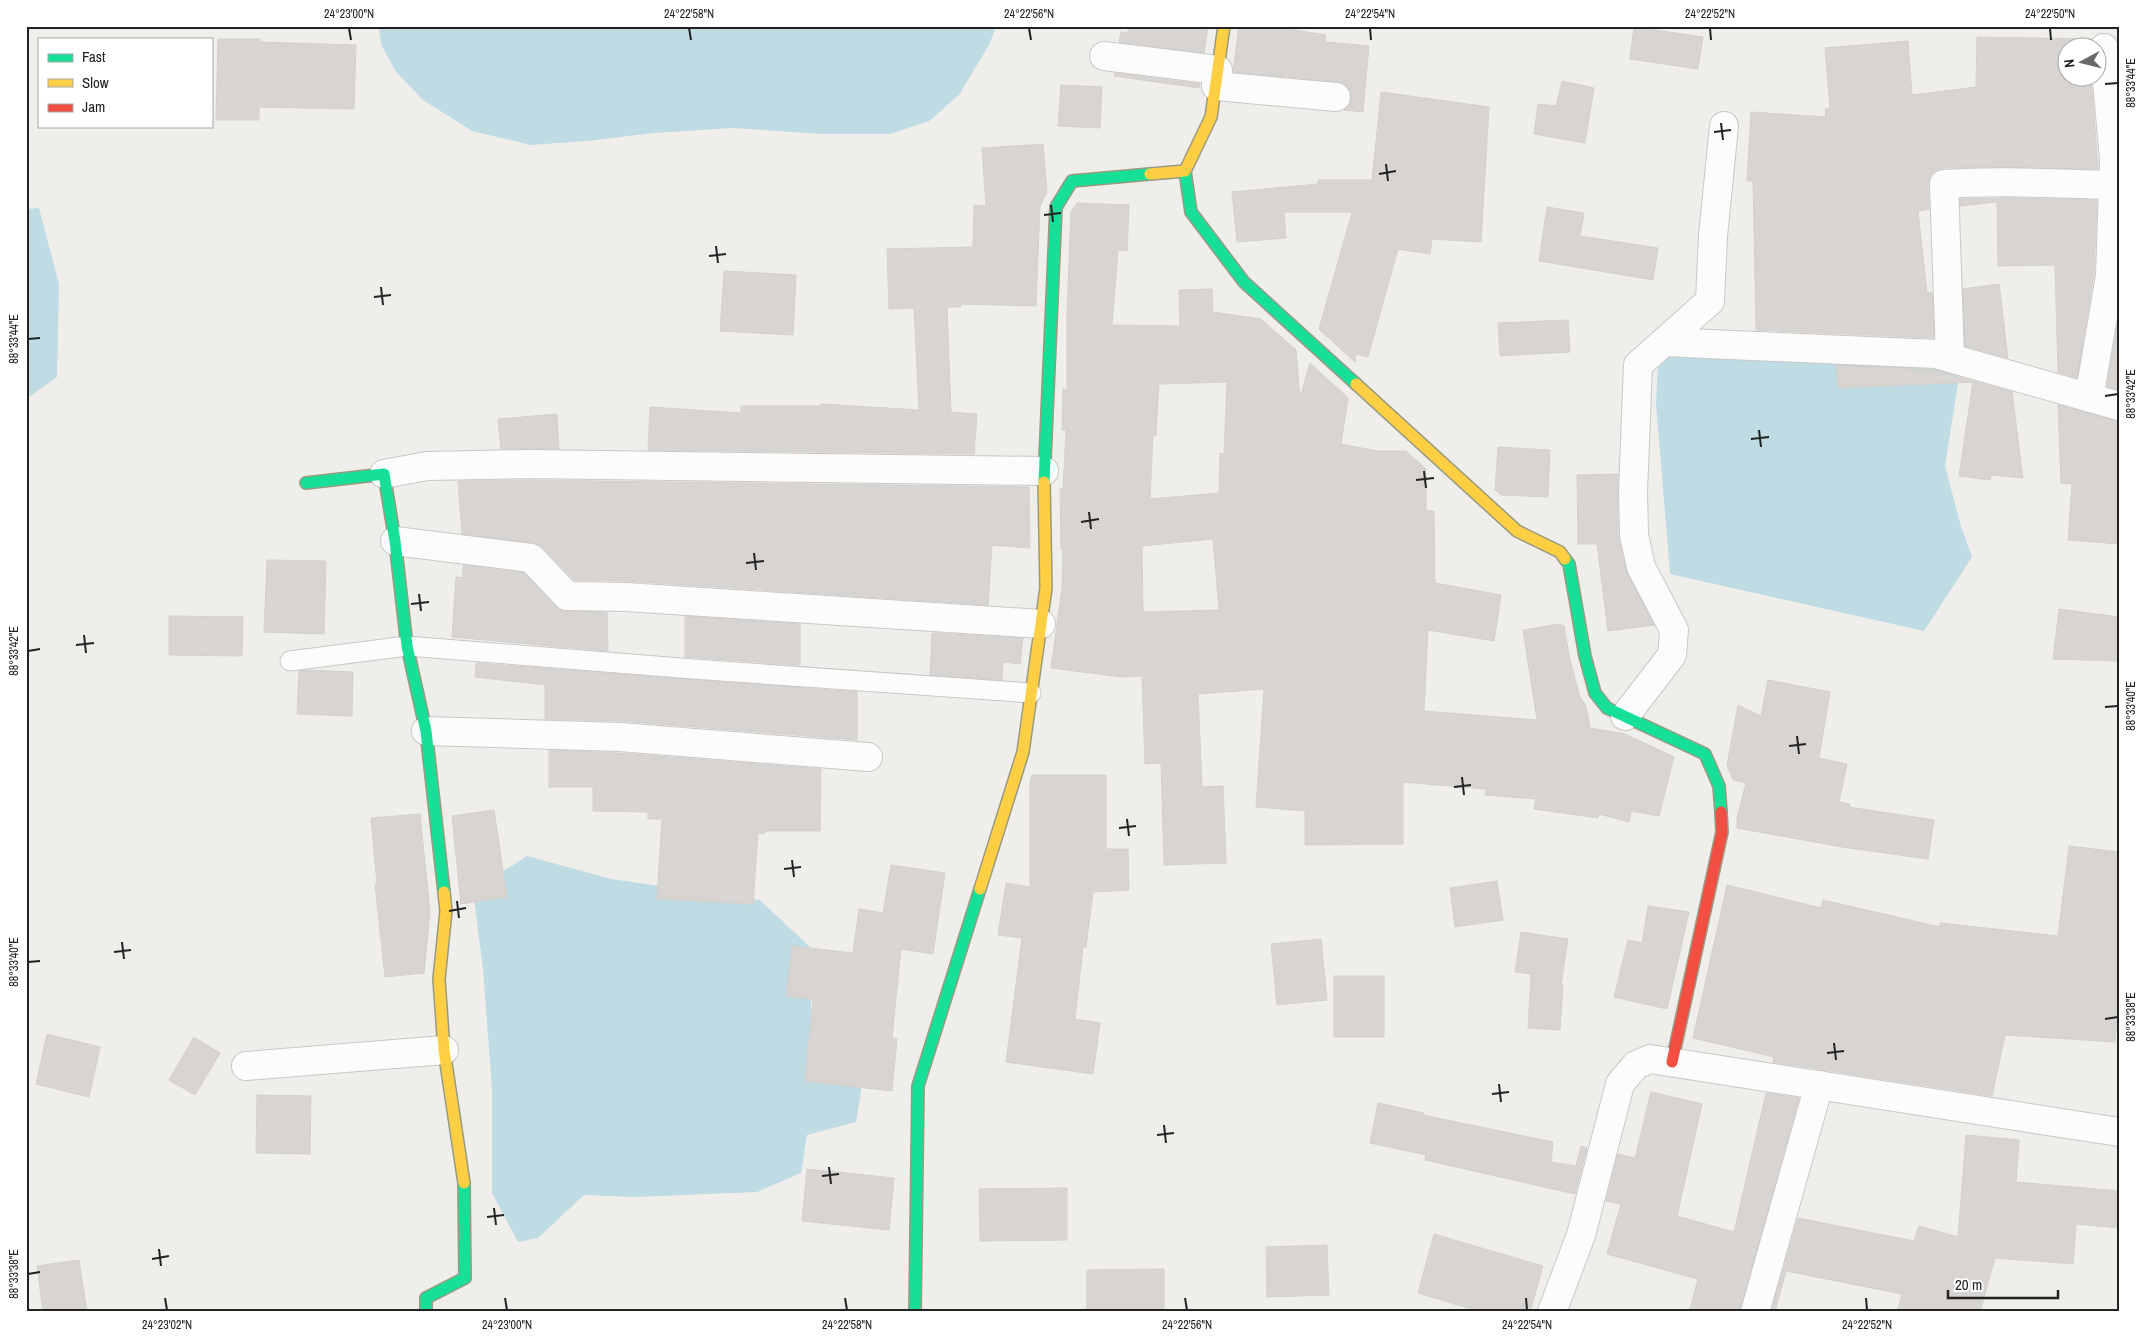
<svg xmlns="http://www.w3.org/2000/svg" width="2145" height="1338" font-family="'Archivo Narrow',sans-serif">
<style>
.water{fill:#bfdbe3}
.building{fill:#d7d4d2;stroke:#d3d0cc;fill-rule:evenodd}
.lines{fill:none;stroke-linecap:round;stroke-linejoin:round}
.lane-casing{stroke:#c9c8c7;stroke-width:21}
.street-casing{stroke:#c9c8c7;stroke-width:30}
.fast-casing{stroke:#999a82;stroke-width:14}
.slow-casing{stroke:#999a82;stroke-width:14}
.jam-casing{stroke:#999a82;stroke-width:14}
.lane{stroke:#fdfcfc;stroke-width:19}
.street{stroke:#fdfcfc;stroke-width:28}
.fast{stroke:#16e098;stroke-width:11}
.slow{stroke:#ffcf43;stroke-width:11}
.jam{stroke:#f24e42;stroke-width:11}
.ticks{fill:none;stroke:#222;stroke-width:2}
.neatline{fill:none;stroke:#222;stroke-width:2}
.ticks-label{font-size:12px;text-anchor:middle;fill:#222}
</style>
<rect width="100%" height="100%" fill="#f0eeeb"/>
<g class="water">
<path d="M379,26H996L990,43L959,95L929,121L890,134H822L733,128L654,133L587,141L531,145L472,131L423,100L396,72L381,44Z"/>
<path d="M39,208L59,284L57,377L26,399V209Z"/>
<path d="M1659,349L1960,371L1945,466L1960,523L1972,557L1924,631L1670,574L1656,404Z"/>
<path d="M527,856L611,879L760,900L811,948V1046L862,1085L856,1122L807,1135L801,1173L757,1192L635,1197L584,1195L538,1238L518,1242L492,1193V1089L483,969L473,891Z"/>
</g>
<g class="building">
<path d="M1128,26H1208L1204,53L1119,42L1121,32L1128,33Z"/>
<path d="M1239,26H1289V29L1326,35L1325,42L1369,46L1363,112L1344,110L1349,106L1351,99L1350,91L1345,85L1338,82L1233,72Z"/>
<path d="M1634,27L1703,37L1698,69L1630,59Z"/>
<path d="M1977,37L2092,39L2089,48H2068V78H2091L2098,169L1988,167L1943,168L1935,171L1930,176L1928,184L1929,209L1918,211L1927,293L1932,292L1934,338L1756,330L1753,181H1747L1751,112L1826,117L1825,109L1830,108L1825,48L1908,41L1912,95L1976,87Z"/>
<path d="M218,39H260V42L356,45L354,109L259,107V120H216Z"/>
<path d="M1115,73L1200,84L1199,88L1114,76Z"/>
<path d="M1562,81L1594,88L1585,143L1534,134L1538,104L1556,106Z"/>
<path d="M1061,85L1102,87L1100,128L1058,126Z"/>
<path d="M1381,92L1489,107L1481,242L1432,239L1430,254L1398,249L1368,357L1356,354L1355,362L1319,329L1352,212H1284L1286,238L1237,242L1232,192L1318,184V180H1372Z"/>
<path d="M1043,144L1047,192L1040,206L1036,306L961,304V307H947L951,412L977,414L974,454L648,450L650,407L741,413V406H820L821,404L919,410L914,308L889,309L887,249L973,247L974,205L986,206L982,148Z"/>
<path d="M2010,198L2097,200L2094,274L2077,378L2058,372L2055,265L1998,266L1997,202L1960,206V199Z"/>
<path d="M1077,203L1129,205L1127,251L1118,250L1112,325L1180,326L1179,290L1212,289L1213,312L1261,319L1296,350L1300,398L1310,363L1348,398L1341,444L1377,451H1406L1426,469V511H1434L1435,583L1501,595L1494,641L1428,630L1424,711L1537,720L1523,630L1559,624L1564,626L1570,660L1580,697L1586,706L1590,728L1625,734L1674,757L1659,816L1631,811L1629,822L1599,814L1598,818L1534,809L1536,799L1485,795L1486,789L1403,782V844L1305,845V811L1256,807L1264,689L1198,694L1202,787L1223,786L1226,863L1164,865L1161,763L1145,764L1142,676L1122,677L1051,668L1062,588L1063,550L1061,549L1060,489H1063L1066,430H1062L1063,389L1067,390V313L1071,212ZM1227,382L1224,454L1220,453L1219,493L1150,499L1153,435H1156L1159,384ZM1213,539L1219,610L1143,612L1142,546Z"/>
<path d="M1547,207L1584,213L1580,236L1658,248L1653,280L1539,261Z"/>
<path d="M724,271L796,275L793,335L720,331Z"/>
<path d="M1999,284L2008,358L1965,346L1963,289Z"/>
<path d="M1568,320L1570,352L1500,356L1498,323Z"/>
<path d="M2117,326L2119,378V390L2107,386Z"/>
<path d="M1836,365L1933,370L2012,392L2023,478L1991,475L1990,480L1959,476L1973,382L1838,388Z"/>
<path d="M2058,405L2119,421V544L2068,540L2072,484L2061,483Z"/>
<path d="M557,414L559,449H501L498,419Z"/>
<path d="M1498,447L1550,450L1548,497L1501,495L1495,490Z"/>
<path d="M1618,474V536L1626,570L1654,625L1608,631L1597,544H1578L1577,475Z"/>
<path d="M529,480L1029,487L1030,548L992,545L988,605L627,581L574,580L542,547L534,543L462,534L458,481Z"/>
<path d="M267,560L326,561L324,634L264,632Z"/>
<path d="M463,565L524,573L561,610L607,612L608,651L452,637L456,577L463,578Z"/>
<path d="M2059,609L2119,617V661L2053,659Z"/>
<path d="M169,616L243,617L242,656L169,655Z"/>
<path d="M685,616L800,624V665L685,657Z"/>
<path d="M932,633L1023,638L1020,664L1003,662L1002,680L930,675Z"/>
<path d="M476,663L857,692V740L621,721L545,719V685L475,677Z"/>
<path d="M306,670L353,672L352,716L297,714L299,671Z"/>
<path d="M1768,680L1830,692L1819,758L1847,764L1839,802L1850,804L1849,807L1934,820L1928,859L1842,847L1737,828V818L1746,783L1733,780L1727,765L1738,705L1761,716Z"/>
<path d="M549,750L619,753L821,769L820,831H764V834L758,833L753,904L657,899L662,819H648V812L593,811V787H549Z"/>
<path d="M1032,775H1106V849H1128L1129,890L1093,892L1086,947H1083L1075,1019L1100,1023L1093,1074L1006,1062L1022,938L998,935L1006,883L1030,887V783Z"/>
<path d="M494,810L507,897L461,904L452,816Z"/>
<path d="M420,814L430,911L424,973L385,977L375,884H377L371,818Z"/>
<path d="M2069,846L2119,852V995L2115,1042L2005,1035L1992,1096L1773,1062L1774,1057L1693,1038L1727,885L1821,908L1823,900L1940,927V923L2058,936Z"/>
<path d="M891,865L945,873L933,954L901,949L892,1038L897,1039L892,1091L805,1081L813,999L786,996L792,946L853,953L859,909L883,913Z"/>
<path d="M1497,881L1503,920L1455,927L1450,888Z"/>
<path d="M1648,906L1689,912L1667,1009L1614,997L1628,940L1642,943Z"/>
<path d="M1521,932L1568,939L1561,985H1563L1560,1030L1528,1028L1531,974L1515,972Z"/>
<path d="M1321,939L1327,1000L1277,1005L1271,944Z"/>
<rect x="1334" y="976" width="50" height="61"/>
<path d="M47,1034L100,1047L89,1097L36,1084Z"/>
<path d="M194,1037L220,1053L195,1095L169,1080Z"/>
<path d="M1651,1092L1702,1104L1677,1216L1734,1232L1766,1093L1799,1098L1740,1312H1689L1698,1279L1607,1254L1621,1204L1606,1201L1618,1154L1635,1158Z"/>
<path d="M257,1095L311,1096L310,1154L256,1153Z"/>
<path d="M1378,1103L1424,1113L1423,1115L1553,1142L1551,1162L1576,1166L1581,1146L1587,1148L1575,1194L1425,1160L1426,1155L1370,1143Z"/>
<path d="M1966,1135L2019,1140L2016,1182L2119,1191V1228L2076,1224L2073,1264L1995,1258L1980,1312H1897L1902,1294L1786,1271L1775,1312H1771L1798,1218L1914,1241L1919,1226L1958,1237Z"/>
<path d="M807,1169L894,1178L889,1230L802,1221Z"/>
<path d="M1067,1188V1240L980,1241L979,1189Z"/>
<path d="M1434,1234L1543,1266L1530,1312H1481L1418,1293Z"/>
<path d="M1327,1245L1329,1295L1267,1297L1266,1247Z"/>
<path d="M79,1260L87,1312H43L37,1266Z"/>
<path d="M1164,1269V1312H1087V1270Z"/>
</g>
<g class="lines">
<g class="lane-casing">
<path id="lane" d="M290,661L407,646L693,669L1031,693"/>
</g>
<g class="street-casing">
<g id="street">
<path d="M1104,56L1218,70"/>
<path d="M1216,86L1336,97"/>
<path d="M1664,342L1936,354L2119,406"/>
<path d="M1950,357L1944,184C2003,180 2060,184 2119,185"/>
<path d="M2089,398L2110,276L2114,159L2104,48"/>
<path d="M384,474L427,466L529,464L1044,471"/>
<path d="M395,541L531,558L567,596L626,597L1041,624"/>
<path d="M1625,716L1672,655L1674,630L1641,567L1634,535L1633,492L1638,365L1710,301L1713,236L1724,126"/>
<path d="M426,731L620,737L868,757"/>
<path d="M246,1066L444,1050"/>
<path d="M1552,1312L1581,1235L1620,1084L1636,1065L1650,1059L2119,1132"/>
<path d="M1755,1312L1819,1085"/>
</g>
</g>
<g class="fast-casing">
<g id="fast">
<path d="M1185,171L1191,212L1244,282L1356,384"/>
<path d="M1044,482L1056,207L1072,181L1150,174"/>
<path d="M306,483L384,474L395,541L407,646L426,731L444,892"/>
<path d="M1565,559L1569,564L1585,656L1595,693L1607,708L1705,754L1719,786L1721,812"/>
<path d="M426,1312V1298L465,1278L464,1183"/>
<path d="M915,1312L918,1086L980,889"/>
</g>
</g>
<g class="slow-casing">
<g id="slow">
<path d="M1150,174L1185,171L1211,117L1224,26"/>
<path d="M1356,384L1517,531L1560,552L1565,559"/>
<path d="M980,889L1023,752L1046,588L1044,482"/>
<path d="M444,892L446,911L439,979L444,1050L464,1183"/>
</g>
</g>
<g class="jam-casing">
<path id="jam" d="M1672,1062L1722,832L1721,812"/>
</g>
<use href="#lane" class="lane"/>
<use href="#street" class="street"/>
<use href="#fast" class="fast"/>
<use href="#slow" class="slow"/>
<use href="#jam" class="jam"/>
</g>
<path class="ticks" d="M349,28L351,40M689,28L691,40M1029,28L1031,40M1370,28L1371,40M1710,28L1711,40M2050,28L2051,40M2105,84L2118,83M1721,123L1723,140M1714,132L1731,130M1386,164L1388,181M1379,174L1396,171M1051,205L1053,222M1044,215L1061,213M716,246L718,263M709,256L726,254M381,287L383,305M374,297L391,295M28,339L40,338M2105,396L2118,394M1759,430L1761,447M1751,439L1769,437M1424,471L1426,488M1416,480L1434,478M1089,512L1091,529M1081,522L1099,519M754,553L756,570M746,563L764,561M419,594L421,611M411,604L429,602M84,635L86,653M76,645L94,643M28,651L40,649M2105,707L2118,706M1797,736L1799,754M1789,746L1806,744M1462,777L1464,795M1454,787L1471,785M1127,819L1129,836M1119,828L1136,826M792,860L794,877M784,869L801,867M457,901L459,918M449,911L466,908M122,942L124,959M114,952L131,950M28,962L40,961M2105,1019L2118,1017M1834,1043L1836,1060M1827,1053L1844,1051M1499,1084L1501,1102M1492,1094L1509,1092M1164,1125L1166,1143M1157,1135L1174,1133M829,1167L831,1184M822,1176L839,1174M494,1208L496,1225M487,1217L504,1215M159,1249L161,1266M152,1259L169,1256M28,1274L40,1272M165,1298L167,1310M505,1298L507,1310M845,1298L847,1310M1185,1298L1187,1310M1526,1298L1527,1310M1866,1298L1867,1310"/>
<rect width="2145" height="1338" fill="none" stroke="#ffffff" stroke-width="55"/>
<rect x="38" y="38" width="175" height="90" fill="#ffffff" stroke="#a7a7a7"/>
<rect x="48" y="54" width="25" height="8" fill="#16e098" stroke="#a7a7a7"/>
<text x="82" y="62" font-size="15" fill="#222222">Fast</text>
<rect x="48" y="79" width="25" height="8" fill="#ffcf43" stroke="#a7a7a7"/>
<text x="82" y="88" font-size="15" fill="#222222">Slow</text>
<rect x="48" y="104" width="25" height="8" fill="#f24e42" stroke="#a7a7a7"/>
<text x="82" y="112" font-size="15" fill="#222222">Jam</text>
<g transform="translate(2082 62) rotate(263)"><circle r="24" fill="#ffffff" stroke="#a7a7a7"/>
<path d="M0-4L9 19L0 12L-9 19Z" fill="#6a6968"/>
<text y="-8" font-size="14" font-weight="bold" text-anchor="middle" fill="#222222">N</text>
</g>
<path d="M1948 1290v8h110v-8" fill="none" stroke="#222222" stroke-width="2.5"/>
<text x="1955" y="1290" font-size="15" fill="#222222" stroke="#ffffff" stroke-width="4" paint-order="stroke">20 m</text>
<rect x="28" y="28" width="2090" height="1282" class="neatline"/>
<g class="ticks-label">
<text x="349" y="18">24°23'00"N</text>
<text x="689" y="18">24°22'58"N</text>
<text x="1029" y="18">24°22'56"N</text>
<text x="1370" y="18">24°22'54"N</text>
<text x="1710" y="18">24°22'52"N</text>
<text x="2050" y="18">24°22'50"N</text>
<text transform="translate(2131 83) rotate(-90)" y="4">88°33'44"E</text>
<text transform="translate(14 339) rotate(-90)" y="4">88°33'44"E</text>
<text transform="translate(2131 394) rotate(-90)" y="4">88°33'42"E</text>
<text transform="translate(14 651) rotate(-90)" y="4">88°33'42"E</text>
<text transform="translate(2131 706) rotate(-90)" y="4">88°33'40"E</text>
<text transform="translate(14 962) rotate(-90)" y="4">88°33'40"E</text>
<text transform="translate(2131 1017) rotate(-90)" y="4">88°33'38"E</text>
<text transform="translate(14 1274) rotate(-90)" y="4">88°33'38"E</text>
<text x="167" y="1329">24°23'02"N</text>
<text x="507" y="1329">24°23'00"N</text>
<text x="847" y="1329">24°22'58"N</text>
<text x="1187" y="1329">24°22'56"N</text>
<text x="1527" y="1329">24°22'54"N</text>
<text x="1867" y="1329">24°22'52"N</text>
</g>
</svg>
